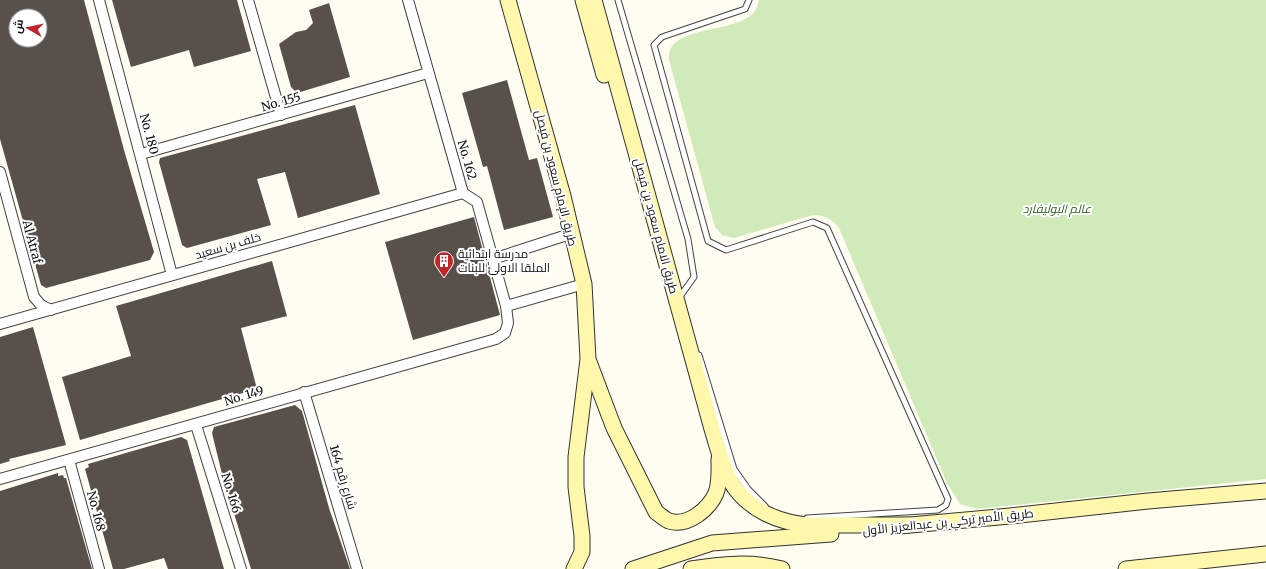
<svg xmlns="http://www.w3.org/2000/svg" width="1266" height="569" font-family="Merriweather,Cairo,serif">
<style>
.green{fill:#d1eab9}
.building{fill:#58504b;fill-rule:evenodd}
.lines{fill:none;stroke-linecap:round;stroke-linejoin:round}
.lane-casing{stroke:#424242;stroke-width:7}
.street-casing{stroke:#424242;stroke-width:12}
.secondary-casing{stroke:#313131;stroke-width:17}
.lane{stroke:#fff;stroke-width:5}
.street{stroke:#fff;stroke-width:10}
.secondary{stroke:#fff8ac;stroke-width:15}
.labels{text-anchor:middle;stroke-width:4;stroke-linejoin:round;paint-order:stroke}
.street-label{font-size:12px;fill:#0f0f0f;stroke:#fff}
.park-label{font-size:12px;font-style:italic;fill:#2b681e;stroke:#fff}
.poi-label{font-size:12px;fill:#0f0f0f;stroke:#fff;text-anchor:start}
</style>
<rect width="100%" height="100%" fill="#fffdf1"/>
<path class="green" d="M759,0H1266V479L978,509L960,504L947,483L839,228C832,219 825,215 813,215L734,238L722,235L715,227L669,60C669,56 669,51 671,48C687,22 755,35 759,0Z"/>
<g class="building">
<path d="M0,0H84L124,150L154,252L150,260L46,288L41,285L0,139ZM16,16H40V40H16Z"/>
<path d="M112,0H237L251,51L194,67L189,50L131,67Z"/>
<path d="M329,3L350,77L297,93L291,87L279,44L296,32L306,30L313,23L309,10Z"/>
<path d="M507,80L529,160L537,158L553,217L504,230L487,166L483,167L462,93Z"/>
<path d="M355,105L380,194L298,218L285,172L257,179L271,225L187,248L182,245L159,162L160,158Z"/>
<path d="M474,217L500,315L413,340L385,242Z"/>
<path d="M272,261L287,316L241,328L257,389L80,440L62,377L131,356L116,306Z"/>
<path d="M33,327L66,445L9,459L10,461L0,464V337Z"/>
<path d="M295,405L302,411L329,508L350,569H251L222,474L212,433L214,427Z"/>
<path d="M181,437L187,440L224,569H168L164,558L124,569H113L85,469L89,467L88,464Z"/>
<path d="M58,473V476L63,475L64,478H66L92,569H0V491Z"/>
</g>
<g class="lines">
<g class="lane-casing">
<g id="lane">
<path d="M618,0L688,239L694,277L681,295"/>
<path d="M749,0L745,9L662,37L654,45L708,241L726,250L813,222L827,228L948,499L946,505L938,510L807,518"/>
<path d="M699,355L734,469L748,489L765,506"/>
</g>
</g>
<g class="street-casing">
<g id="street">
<path d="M99,0L172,275"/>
<path d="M248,0L281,115"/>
<path d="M141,154L428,73"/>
<path d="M0,172L34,297L41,305L51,310"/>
<path d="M493,259L570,234"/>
<path d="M506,306L584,284"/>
<path d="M0,324L463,193"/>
<path d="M304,392L357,569"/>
<path d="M196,425L241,569"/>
<path d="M69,460L99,569"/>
<path d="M0,479C165,433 330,385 496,339L505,333L508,323L506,306L477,202L463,193L408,0"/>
</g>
</g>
<g class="secondary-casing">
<g id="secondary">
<path d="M508,0L563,196L584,284L588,359L576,457V487L582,536V552L574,569"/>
<path d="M583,0L604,75"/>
<path d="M594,0L712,429C717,446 722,466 731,482C748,510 780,524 812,525H909"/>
<path d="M589,362L614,428L656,512C660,515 664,519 669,521C688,527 709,509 716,493C720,483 719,469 719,459"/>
<path d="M899,526L1010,516L1148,501L1266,491"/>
<path d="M633,569L712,543L831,534"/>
<path d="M691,569C721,564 752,561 782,569"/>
<path d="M1126,569L1266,554"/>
</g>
</g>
<use href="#lane" class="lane"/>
<use href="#street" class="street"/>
<use href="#secondary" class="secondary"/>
</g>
<defs>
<g id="building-pin" transform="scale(1)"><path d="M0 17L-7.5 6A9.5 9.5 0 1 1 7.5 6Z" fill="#c12427" stroke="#fff"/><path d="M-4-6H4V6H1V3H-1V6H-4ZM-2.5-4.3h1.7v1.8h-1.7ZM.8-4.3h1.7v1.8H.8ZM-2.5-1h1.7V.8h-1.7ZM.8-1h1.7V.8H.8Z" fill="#fff"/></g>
</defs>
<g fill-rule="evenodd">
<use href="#building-pin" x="444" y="261"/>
</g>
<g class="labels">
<g class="street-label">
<text transform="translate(281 102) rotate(-16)" y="4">No. 155</text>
<text transform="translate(149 134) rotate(75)" y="4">No. 180</text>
<text transform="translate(467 160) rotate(74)" y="4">No. 162</text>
<text transform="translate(556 178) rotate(76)" y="4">طريق الإمام سعود بن فيصل</text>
<text transform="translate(656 226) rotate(75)" y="4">طريق الامام سعود بن فيصل</text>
<text transform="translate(32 242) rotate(75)" y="4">Al Atraf</text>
<text transform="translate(228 246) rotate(-16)" y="4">خلف بن سعيد</text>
<text transform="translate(244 396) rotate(-17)" y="4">No. 149</text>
<text transform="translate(343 477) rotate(73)" y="4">شارع رقم 164</text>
<text transform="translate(231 493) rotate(73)" y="4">No. 166</text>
<text transform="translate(96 511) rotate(75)" y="4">No. 168</text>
<text transform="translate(948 522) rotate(-6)" y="4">طريق الأمير تركي بن عبدالعزيز الأول</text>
</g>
<g class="park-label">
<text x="1057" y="213">عالم البوليفارد</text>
</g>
<g class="poi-label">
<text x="458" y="258">مدرسة ابتدائية<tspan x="458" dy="14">الملقا الاولئ للبنات</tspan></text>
</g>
</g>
<g transform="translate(28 28) rotate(279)"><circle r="19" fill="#ffffff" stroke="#9f9f9f"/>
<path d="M0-3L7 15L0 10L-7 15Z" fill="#c12427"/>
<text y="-6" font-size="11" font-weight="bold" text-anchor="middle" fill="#0f0f0f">ش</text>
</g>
</svg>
